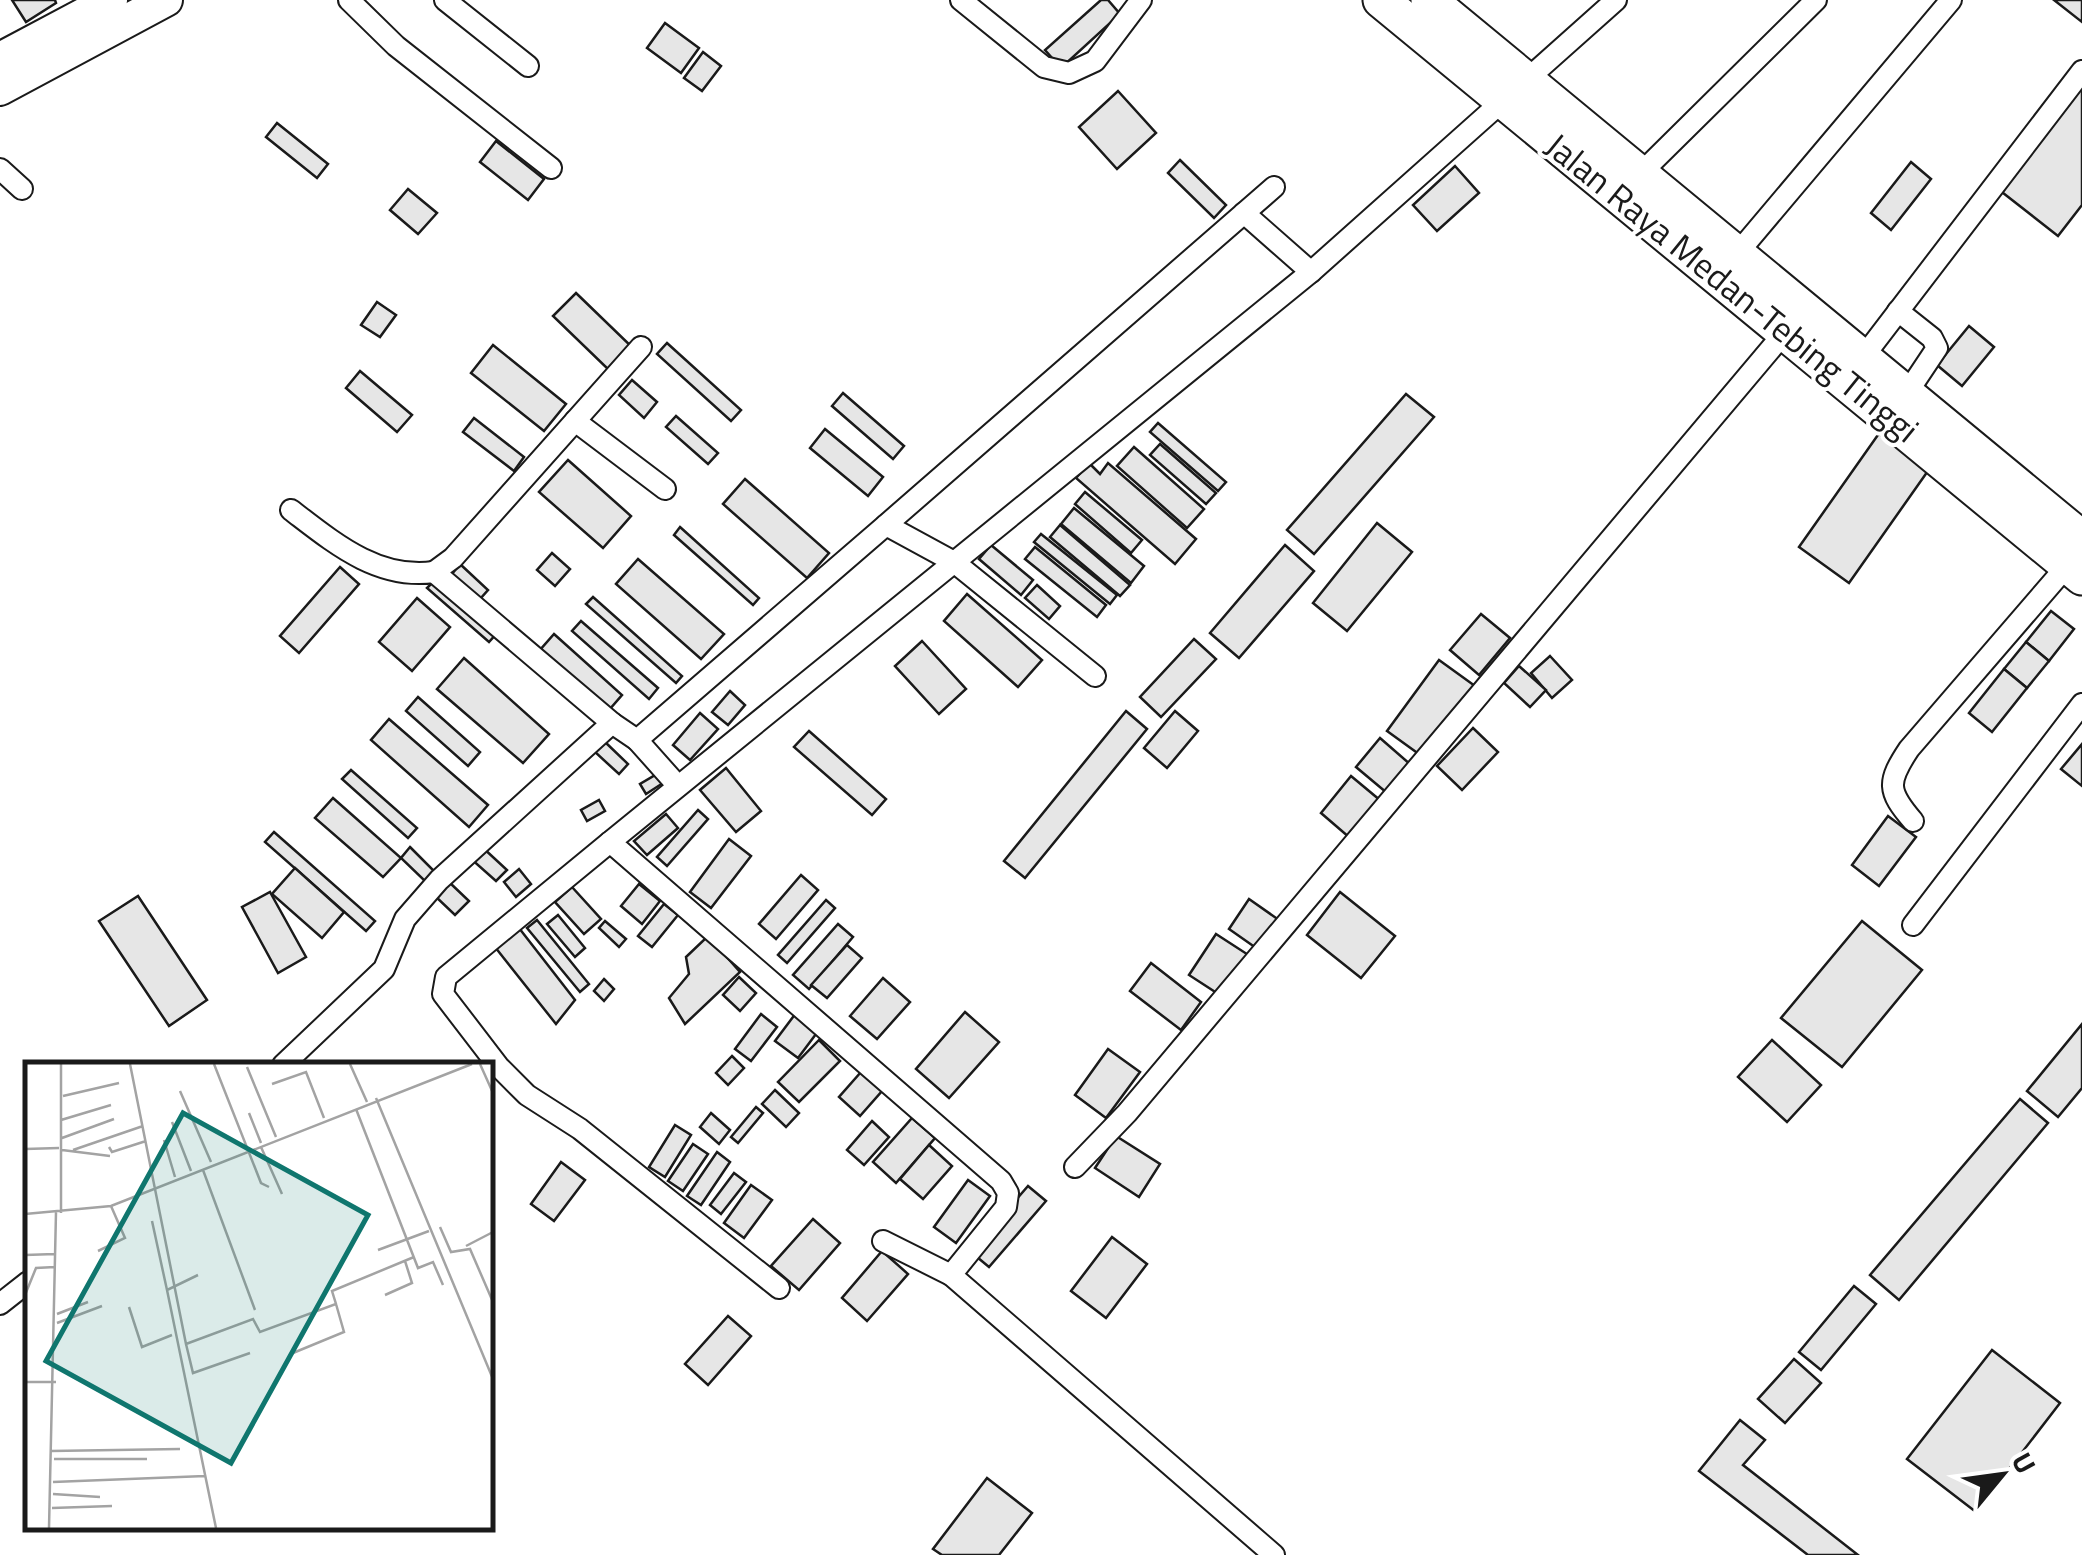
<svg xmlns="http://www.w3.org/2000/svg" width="2082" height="1555" font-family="'Titillium Web',sans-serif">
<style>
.building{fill:#e6e6e6;stroke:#1a1a1a;stroke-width:2.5}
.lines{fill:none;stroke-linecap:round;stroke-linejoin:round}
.minor-casing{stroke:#1a1a1a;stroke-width:24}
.primary-casing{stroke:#1a1a1a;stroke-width:36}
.trunk-casing{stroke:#1a1a1a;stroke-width:39}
.minor{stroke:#fff;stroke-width:20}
.primary{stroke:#fff;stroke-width:32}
.trunk{stroke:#fff;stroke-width:35}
.labels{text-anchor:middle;stroke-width:8;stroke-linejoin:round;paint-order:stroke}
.street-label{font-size:35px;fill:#1a1a1a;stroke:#fff}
.inset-road{fill:none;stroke:#a3a3a3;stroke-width:2.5}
.view{fill:#0f766e;fill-opacity:0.15;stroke:#0f766e;stroke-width:5}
.inset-edge{fill:none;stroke:#1a1a1a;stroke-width:5}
</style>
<rect width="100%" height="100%" fill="#fff"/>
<g class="building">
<path d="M12,0H55L56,3L26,22Z"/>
<path d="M1101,0H1108L1120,14L1061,68L1045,50Z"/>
<path d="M2054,0H2082V22Z"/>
<path d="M665,23L699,48L681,73L647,48Z"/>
<path d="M703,52L721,66L702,91L684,78Z"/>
<path d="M2082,79V205L2058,236L1998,189Z"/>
<path d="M1118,91L1156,133L1117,169L1079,127Z"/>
<path d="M277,123L328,164L317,178L266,137Z"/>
<path d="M496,141L544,179L528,200L480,162Z"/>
<path d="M1180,160L1226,205L1214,218L1168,173Z"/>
<path d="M1911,162L1931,179L1891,230L1871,213Z"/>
<path d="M1455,166L1479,193L1437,231L1413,205Z"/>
<path d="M408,189L437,213L418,234L390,210Z"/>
<path d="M576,293L634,349L611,372L553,316Z"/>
<path d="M377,302L396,315L380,337L361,325Z"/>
<path d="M1969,326L1994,347L1962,386L1937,365Z"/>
<path d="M667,343L741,410L731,421L657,354Z"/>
<path d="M493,345L566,404L544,431L471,373Z"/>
<path d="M360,371L412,415L397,432L346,388Z"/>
<path d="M632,380L657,402L644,418L619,395Z"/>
<path d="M843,393L904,446L893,459L832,406Z"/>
<path d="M1406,394L1434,417L1314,554L1287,530Z"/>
<path d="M676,416L718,453L708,464L666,427Z"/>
<path d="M474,418L524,457L514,471L463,432Z"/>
<path d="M1158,423L1226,482L1218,491L1150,432Z"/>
<path d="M825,429L883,477L868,496L810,448Z"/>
<path d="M1880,432L1930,468L1849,583L1799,547Z"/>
<path d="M1160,444L1216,493L1206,504L1150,455Z"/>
<path d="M1134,447L1204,509L1187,528L1117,466Z"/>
<path d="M568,460L631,516L603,548L539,492Z"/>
<path d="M1089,463L1100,474L1108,463L1196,539L1175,564L1076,478Z"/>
<path d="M745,479L829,553L807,578L723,504Z"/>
<path d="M1085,492L1142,540L1131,553L1075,504Z"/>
<path d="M1074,508L1144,566L1131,583L1061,524Z"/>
<path d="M1377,523L1412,552L1347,631L1313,603Z"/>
<path d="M1060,525L1130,585L1120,596L1050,537Z"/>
<path d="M680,527L759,598L753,605L674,535Z"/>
<path d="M1041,534L1117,595L1110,604L1034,542Z"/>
<path d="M991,545L1033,580L1021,595L979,559Z"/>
<path d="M1285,545L1314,571L1239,658L1210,633Z"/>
<path d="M1035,547L1106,605L1097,617L1025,559Z"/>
<path d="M552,553L570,569L555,586L537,570Z"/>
<path d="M638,559L724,634L701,659L616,584Z"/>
<path d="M460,564L488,590L480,599L452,574Z"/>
<path d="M340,567L359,584L299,653L280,636Z"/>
<path d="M436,579L497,633L489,642L427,588Z"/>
<path d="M1037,585L1060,606L1049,619L1025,598Z"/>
<path d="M967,594L1042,660L1018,687L944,621Z"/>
<path d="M593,597L682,676L676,683L586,604Z"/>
<path d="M417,598L450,627L412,671L379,642Z"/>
<path d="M2051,611L2074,629L2049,661L2026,642Z"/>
<path d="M1481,614L1510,638L1479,675L1450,650Z"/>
<path d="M581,621L658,688L649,699L572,631Z"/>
<path d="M554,634L622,695L609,710L540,650Z"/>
<path d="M1194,639L1216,659L1161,717L1140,697Z"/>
<path d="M922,641L966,689L939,714L895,666Z"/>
<path d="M2026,642L2049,661L2027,688L2004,669Z"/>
<path d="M1550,656L1572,680L1552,698L1531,673Z"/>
<path d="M464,658L549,734L523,763L437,689Z"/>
<path d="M1439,660L1475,686L1423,757L1387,731Z"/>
<path d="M1519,666L1546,690L1530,707L1504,683Z"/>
<path d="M2004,669L2027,688L1992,732L1969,713Z"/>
<path d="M730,691L745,705L728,725L712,712Z"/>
<path d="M418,697L480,752L468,766L406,711Z"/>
<path d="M1126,711L1147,729L1025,878L1004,861Z"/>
<path d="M1175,711L1198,731L1167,768L1144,748Z"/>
<path d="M700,713L718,729L690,760L673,745Z"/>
<path d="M389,719L488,805L469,827L371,740Z"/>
<path d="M1473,728L1498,752L1462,790L1437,766Z"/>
<path d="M809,731L886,799L872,815L794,747Z"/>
<path d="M1380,738L1411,765L1387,793L1356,767Z"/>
<path d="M604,741L628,764L619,774L595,752Z"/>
<path d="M2082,744V786L2061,769Z"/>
<path d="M726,768L761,811L736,832L700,790Z"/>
<path d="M351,770L417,828L408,838L342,779Z"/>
<path d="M657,774L663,783L646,794L640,784Z"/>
<path d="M1351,776L1381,801L1350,838L1321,813Z"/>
<path d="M333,798L401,858L383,877L315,818Z"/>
<path d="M599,800L605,811L587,821L581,810Z"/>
<path d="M698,810L708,819L667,866L657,857Z"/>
<path d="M666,814L678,828L647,855L634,841Z"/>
<path d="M1888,816L1916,837L1879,886L1852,865Z"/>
<path d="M274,832L375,921L366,931L265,842Z"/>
<path d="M729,839L751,856L711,908L690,892Z"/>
<path d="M481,846L507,870L496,881L470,858Z"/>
<path d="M410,847L436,873L427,883L401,858Z"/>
<path d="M295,868L344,912L322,938L272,894Z"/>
<path d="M519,869L531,884L516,897L504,882Z"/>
<path d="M801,875L818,890L776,939L759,924Z"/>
<path d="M449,882L469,901L455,915L435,896Z"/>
<path d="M639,884L660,901L642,924L621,906Z"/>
<path d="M572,887L601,919L584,934L555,902Z"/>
<path d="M270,892L306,957L278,973L242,907Z"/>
<path d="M1340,892L1395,936L1361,978L1307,935Z"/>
<path d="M138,896L207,1000L169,1026L99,921Z"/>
<path d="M1249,899L1279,920L1259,950L1229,929Z"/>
<path d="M826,900L835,908L787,963L778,955Z"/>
<path d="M664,904L678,915L652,947L638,936Z"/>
<path d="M558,915L585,948L575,957L547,924Z"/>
<path d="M537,920L589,984L580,992L527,928Z"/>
<path d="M605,921L626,939L619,947L599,928Z"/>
<path d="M1862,921L1922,970L1842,1067L1781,1018Z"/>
<path d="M838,924L853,937L809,989L793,975Z"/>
<path d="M519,928L575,1000L556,1024L495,947Z"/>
<path d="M1216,934L1250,956L1223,997L1189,975Z"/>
<path d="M708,936L740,972L685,1024L669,998L689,974L686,957Z"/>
<path d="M847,945L862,958L827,998L811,985Z"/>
<path d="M1151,963L1201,1002L1181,1030L1130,991Z"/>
<path d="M739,977L756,993L740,1011L723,995Z"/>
<path d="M883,978L910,1002L877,1039L850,1016Z"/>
<path d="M604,979L614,989L604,1001L594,991Z"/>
<path d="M965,1012L999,1042L949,1098L916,1069Z"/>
<path d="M796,1013L819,1030L798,1058L775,1041Z"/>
<path d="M761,1014L777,1027L751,1061L735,1049Z"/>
<path d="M2082,1024V1088L2058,1117L2027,1091Z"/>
<path d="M819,1040L840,1061L799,1102L778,1082Z"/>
<path d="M1772,1040L1821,1085L1787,1122L1738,1077Z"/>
<path d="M1108,1049L1140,1072L1106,1118L1075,1095Z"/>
<path d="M732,1056L744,1068L728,1085L716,1073Z"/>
<path d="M861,1072L882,1091L860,1116L839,1097Z"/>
<path d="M775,1090L799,1113L786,1127L762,1104Z"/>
<path d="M2020,1099L2048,1123L1899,1300L1870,1275Z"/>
<path d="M756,1107L763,1113L738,1143L731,1137Z"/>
<path d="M711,1113L730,1130L719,1144L700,1127Z"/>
<path d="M912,1118L935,1138L896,1183L873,1162Z"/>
<path d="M872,1121L889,1137L864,1165L847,1150Z"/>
<path d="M675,1125L691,1135L665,1177L649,1167Z"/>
<path d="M1116,1136L1160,1164L1139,1197L1095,1168Z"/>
<path d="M693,1144L708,1154L683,1191L668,1181Z"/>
<path d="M929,1145L952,1166L923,1199L900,1179Z"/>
<path d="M717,1152L730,1162L701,1205L687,1196Z"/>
<path d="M561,1162L585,1180L554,1221L531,1204Z"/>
<path d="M734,1173L746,1182L721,1214L710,1205Z"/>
<path d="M968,1180L990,1196L956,1243L934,1227Z"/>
<path d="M751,1185L772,1200L744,1238L724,1223Z"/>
<path d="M1028,1186L1046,1201L989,1267L971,1252Z"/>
<path d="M813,1219L840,1243L799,1290L771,1266Z"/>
<path d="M1112,1237L1147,1264L1106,1318L1071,1291Z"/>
<path d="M882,1251L908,1274L867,1321L842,1298Z"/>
<path d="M1854,1286L1876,1304L1821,1370L1799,1352Z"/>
<path d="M728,1316L751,1336L708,1385L685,1364Z"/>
<path d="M1992,1350L2060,1403L1976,1512L1907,1459Z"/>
<path d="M1794,1359L1821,1383L1785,1423L1758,1399Z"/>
<path d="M1740,1420L1765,1440L1743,1465L1858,1555H1808L1699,1471Z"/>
<path d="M987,1478L1032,1513L999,1555H942L933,1549Z"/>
</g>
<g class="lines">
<g class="minor-casing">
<g id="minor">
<path d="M349,0L396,46L551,168"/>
<path d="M445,0L528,66"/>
<path d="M961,0L1044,67L1069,73L1095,61L1141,0"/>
<path d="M0,169L22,189"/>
<path d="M1640,174L1816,0"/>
<path d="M1244,213L1311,272"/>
<path d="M1736,255L1951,0"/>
<path d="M1898,311L1932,338L1937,348L1907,393"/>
<path d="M1864,356L2082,71"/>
<path d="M575,421L665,489"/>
<path d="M291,510C333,542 377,580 434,572"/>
<path d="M886,525L1274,187"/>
<path d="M612,723L434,572L453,558L641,347"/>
<path d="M637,740L678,786"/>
<path d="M1913,821C1887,791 1887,782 1909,749L2072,560"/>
<path d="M610,842L446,977L443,994L499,1067L527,1095L580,1129L779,1288"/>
<path d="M1913,925L2082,704"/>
<path d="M283,1065L384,969L405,919L439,880L612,723L637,740L886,525L954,562L1095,676"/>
<path d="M1075,1167L1127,1113L1785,332"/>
<path d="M883,1241L951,1275"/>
<path d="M0,1304L28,1282"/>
<path d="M1274,1555L951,1275L1006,1207L1008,1193L1001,1181L610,842L1311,272L1616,0"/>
</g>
</g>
<g class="primary-casing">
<g id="primary">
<path d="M0,59L111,0"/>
<path d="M0,89L166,0"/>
</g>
</g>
<g class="trunk-casing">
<g id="trunk">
<path d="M1381,0L2082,577"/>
<path d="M1429,0L2082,539"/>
</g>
</g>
<use href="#minor" class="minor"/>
<use href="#primary" class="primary"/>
<use href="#trunk" class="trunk"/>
</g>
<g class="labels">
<g class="street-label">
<text transform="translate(1732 288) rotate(39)" y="12">Jalan Raya Medan-Tebing Tinggi</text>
</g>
</g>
<g transform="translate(25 1062)">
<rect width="468" height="468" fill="#fff"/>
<path class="inset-road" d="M105,2L161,282L228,257L235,270L311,242L307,229L389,195M189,2L236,121L244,125M325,2L342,40M455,2L468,31M222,5L251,75M247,22L281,10L299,56M155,29L186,100M38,34L94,21M351,36L468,317M331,47L393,206L408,200L418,223M224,51L236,81M36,58L86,43M147,60L166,109M37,76L89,57M139,78L150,115M84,85L87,90L121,79M236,85L257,132M0,87L34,86M37,88L85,94M48,88L118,64M178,108L230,248M36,151V2M0,152L86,144L447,2M127,159L142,228M415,165L426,190L445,187L468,240M441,184L468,170M353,188L404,169M73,189L100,176L86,144M0,193L30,192M173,213L142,228L191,466M0,233L11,206L30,205M360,233L387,221L380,199M104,245L117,285L147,273M32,252L63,240M32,261L77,244M161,282L168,311L225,291M268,291L319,270L311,242M0,320H31M26,389L155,387M29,397H122M28,420L180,414M28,432L75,435M27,446L87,444M24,466L31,150"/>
<path class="view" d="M158,51L343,153L206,401L21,299Z"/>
<rect width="468" height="468" class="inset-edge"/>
</g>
<g transform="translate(2002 1475) rotate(61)" stroke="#ffffff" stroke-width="8" paint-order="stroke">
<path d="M0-8L18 38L0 25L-18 38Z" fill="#1a1a1a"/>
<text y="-15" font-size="28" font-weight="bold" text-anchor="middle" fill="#1a1a1a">U</text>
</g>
</svg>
